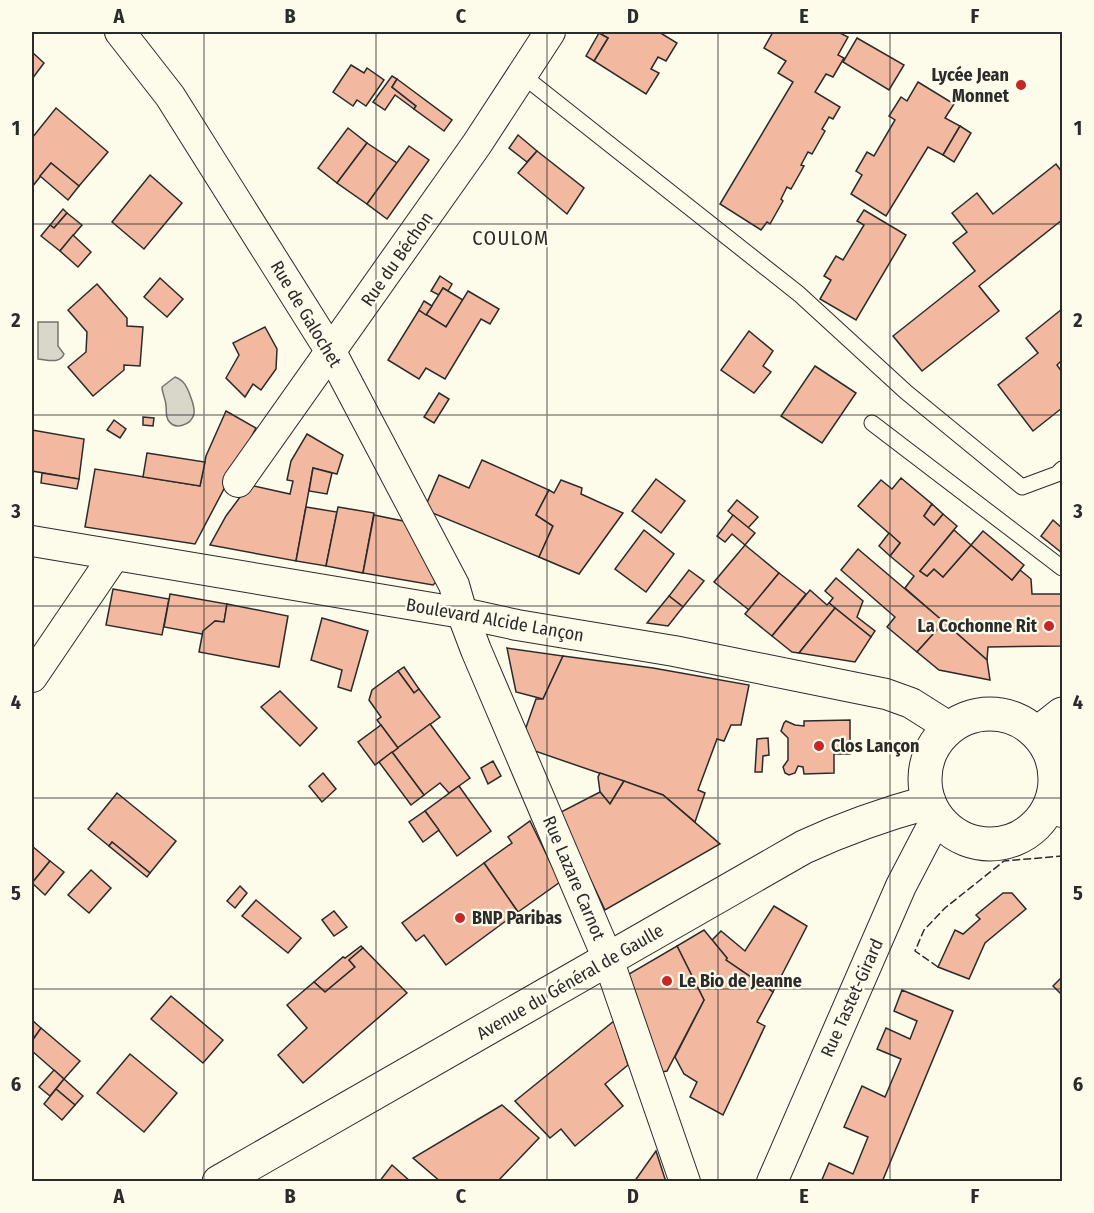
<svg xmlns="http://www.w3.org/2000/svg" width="1094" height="1213" font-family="'Fira Sans Condensed',sans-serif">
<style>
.water{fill:#d8d7c9;stroke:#74746e;stroke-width:1.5}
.building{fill:#f2b8a0;stroke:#2b2b2b;stroke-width:1.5}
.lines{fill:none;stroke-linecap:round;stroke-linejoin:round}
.lane-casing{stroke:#2b2b2b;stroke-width:17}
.street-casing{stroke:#2b2b2b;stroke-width:32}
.secondary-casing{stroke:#2b2b2b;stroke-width:35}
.lane{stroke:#fdfbea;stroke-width:15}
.street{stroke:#fdfbea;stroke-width:30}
.secondary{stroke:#fdfbea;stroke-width:33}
.fence{stroke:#2b2b2b;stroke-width:1.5;stroke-dasharray:8 3;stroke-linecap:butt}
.grid{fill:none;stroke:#2b2b2b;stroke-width:1.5;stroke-opacity:0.55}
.poi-dot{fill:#c62828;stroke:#fdfbea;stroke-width:2}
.labels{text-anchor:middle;stroke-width:4.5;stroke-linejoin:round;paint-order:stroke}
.poi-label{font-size:18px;font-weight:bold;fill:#2b2b2b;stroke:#fdfbea;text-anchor:start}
.street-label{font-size:18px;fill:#2b2b2b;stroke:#fdfbea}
.neighbourhood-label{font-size:20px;letter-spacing:1.5px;fill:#2b2b2b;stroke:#fdfbea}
.neatline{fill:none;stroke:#2b2b2b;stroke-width:2}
.grid-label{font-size:20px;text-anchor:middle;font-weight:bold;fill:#2b2b2b}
</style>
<rect width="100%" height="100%" fill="#fdfbea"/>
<g class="water">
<path d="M38,322H58V346L64,354C60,364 48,360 38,359Z"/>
<path d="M175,377C184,380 187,387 190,395C192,401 195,407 194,414C191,425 175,431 168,420C165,415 167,411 166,406C166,399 162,394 162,387Z"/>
</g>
<g class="building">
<path d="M600,32H659L677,43L666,61L658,57L651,69L659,73L646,94L594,61L608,38L599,33Z"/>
<path d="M773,32H838L848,37L838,55L844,58L833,77L826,74L815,92L840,107L833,119L829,117L822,129L825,131L812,154L808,152L801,165L804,166L791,189L787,187L781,199L783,201L770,224L767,222L761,230L720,204L793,82L778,73L786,61L764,48Z"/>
<path d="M599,33L608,38L594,61L586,56Z"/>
<path d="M857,38L904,65L889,90L843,62Z"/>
<path d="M32,52L44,63L32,79Z"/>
<path d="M351,65L364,73L367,68L384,80L366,106L357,100L353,106L333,92Z"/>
<path d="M392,76L397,79L392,87L416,106L414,109L395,95L385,110L373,102Z"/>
<path d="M397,79L452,120L444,131L414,109L416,106L392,87Z"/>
<path d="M918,82L954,104L945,118L960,126L943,155L928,147L886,216L851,194L862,175L856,171L867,152L874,156L895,120L889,116L901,97L907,101Z"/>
<path d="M56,108L108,152L79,186L51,163L32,187V138Z"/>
<path d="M960,126L971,133L954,162L943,155Z"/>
<path d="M348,128L367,143L337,183L318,168Z"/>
<path d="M518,135L537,151L527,162L509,148Z"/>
<path d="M367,143L397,163L367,204L337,183Z"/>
<path d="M409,146L429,160L387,219L367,204Z"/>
<path d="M537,151L584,188L567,214L518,173Z"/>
<path d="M51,163L79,186L68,200L40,176Z"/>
<path d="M1056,164L1062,172V220L979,286L999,311L922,371L893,336L975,271L953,243L967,232L952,213L977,193L993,214Z"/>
<path d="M150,175L182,203L144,249L112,222Z"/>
<path d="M63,209L67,213L54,228L50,225Z"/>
<path d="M864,210L906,235L856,320L820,299L831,280L824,276L836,256L843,260L864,225L857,221Z"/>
<path d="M67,213L82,225L60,251L41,236L50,225L54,228Z"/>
<path d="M73,235L91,252L78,267L60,251Z"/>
<path d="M440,276L452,284L448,291L443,288L439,295L431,291Z"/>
<path d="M160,278L183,299L167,317L144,297Z"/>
<path d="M97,284L127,318V326L143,327L140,366L124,365V370L93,396L68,367L86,352L87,332L68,310Z"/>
<path d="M443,288L463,300L446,327L426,315Z"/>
<path d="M468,291L499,309L490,324L481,319L445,379L426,368L419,379L388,360L419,310L446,327Z"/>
<path d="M424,301L432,306L426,315L419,310Z"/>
<path d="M1062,309V360L1057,365L1062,372V408L1033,431L998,385L1038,353L1026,338Z"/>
<path d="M265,327L277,349L276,369L261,390L253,384L245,397L226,378L239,355L233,343Z"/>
<path d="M749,331L773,351L763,366L771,372L754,393L721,370Z"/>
<path d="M815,366L856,393L822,443L781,416Z"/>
<path d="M439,393L449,399L434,423L424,417Z"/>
<path d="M226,411L256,428L195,544L85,527L95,469L200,486L206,456Z"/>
<path d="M143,417L154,418L153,426L143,425Z"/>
<path d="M114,420L126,429L120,438L107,430Z"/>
<path d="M32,430L84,439L79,479L32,471Z"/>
<path d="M307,434L343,455L337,474L313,468L296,561L210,545L226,516L249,485L290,494L293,481L287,480L291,461Z"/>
<path d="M147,453L205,462L200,486L143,477Z"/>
<path d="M482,460L549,490L536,515L553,526L539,557L430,512L426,505L439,475L469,488Z"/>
<path d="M313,468L332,473L327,494L309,491Z"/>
<path d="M42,473L79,479L77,489L41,483Z"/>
<path d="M901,478L932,504L924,516L934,525L943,514L957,526L920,571L927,576L934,569L943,577L971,545L1012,580L1020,570L1031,579L1032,594H1062V646L988,647L987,660L905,588L914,576L890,556L900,543L858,506L881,480L892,489Z"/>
<path d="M656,479L685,501L661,533L632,511Z"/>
<path d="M561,480L582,488L581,494L623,513L579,574L539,557L553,526L536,515L549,490L554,493Z"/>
<path d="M737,500L758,517L748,528L728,511Z"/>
<path d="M932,504L943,514L934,525L924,516Z"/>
<path d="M306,507L337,512L326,566L296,561Z"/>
<path d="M338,507L374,513L363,573L326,566Z"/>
<path d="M374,515L413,523L437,581L433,585L363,573Z"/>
<path d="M733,515L755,533L745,545L732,534L725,542L717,536Z"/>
<path d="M1053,520L1062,528V553L1041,536Z"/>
<path d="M644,530L674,554L646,592L615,569Z"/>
<path d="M954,530L971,545L943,577L934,569L927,576L920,571Z"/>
<path d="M983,531L1024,565L1012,580L971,545Z"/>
<path d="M889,533L900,543L890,556L879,546Z"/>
<path d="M745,545L779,573L749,610L714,582Z"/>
<path d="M858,549L944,622L917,652L887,627L895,617L841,570Z"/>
<path d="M689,570L704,581L683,607L669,596Z"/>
<path d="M779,573L806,594L772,636L745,614Z"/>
<path d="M836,578L863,601L857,617L875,631L871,637L829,603L833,598L825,591Z"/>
<path d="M113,589L169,599L162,635L106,625Z"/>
<path d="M810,590L827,605L829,603L835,608L799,653L792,652L772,636Z"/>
<path d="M170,594L227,604L224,622L215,621L202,634L164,627Z"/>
<path d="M669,596L683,607L668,626L647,623Z"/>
<path d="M227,604L288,616L279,667L199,652L203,631L215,621L224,622Z"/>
<path d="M835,608L871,637L855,662L799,653Z"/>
<path d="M322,618L368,631L351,691L338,687L342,670L311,660Z"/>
<path d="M944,622L987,660L990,680L939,670L917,652Z"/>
<path d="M507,648L563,656L543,699L516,692Z"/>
<path d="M563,656L653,668L749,685L741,725H731L724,741L717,739L698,790L705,793L695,822L663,795L529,749L523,736L536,699H543Z"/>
<path d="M404,667L419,689L414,693L398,671Z"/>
<path d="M398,671L414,693L419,689L440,717L398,748L377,720L381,717L369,700L372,690Z"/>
<path d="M280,691L317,728L300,746L261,707Z"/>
<path d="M850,720V754H834V773L804,774L803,767L798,766L795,773L789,775L785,773L783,767L788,760V738L781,731L784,723L786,721L795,725L804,726V721Z"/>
<path d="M430,724L470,778L449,793L440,783L424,795L392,752Z"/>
<path d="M381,725L398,748L375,765L358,742Z"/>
<path d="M768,738L769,755L763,756L762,772H755L757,739Z"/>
<path d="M392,752L424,795L411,805L379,762Z"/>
<path d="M493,761L501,776L488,784L481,768Z"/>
<path d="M323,773L336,789L322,802L309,786Z"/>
<path d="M600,773L624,781L610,804L600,792L598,777Z"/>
<path d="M624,781L663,795L720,844L605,910L559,813L600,792L610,804Z"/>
<path d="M459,786L491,831L457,856L425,811Z"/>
<path d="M117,793L176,841L150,873L112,842L109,846L88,829Z"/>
<path d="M425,811L439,830L423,842L409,822Z"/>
<path d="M530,821L560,882L518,912L484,863L512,843L508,837Z"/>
<path d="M112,842L150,873L147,877L109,846Z"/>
<path d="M32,846L50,861L32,883Z"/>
<path d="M50,861L64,872L45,895L32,883Z"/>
<path d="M484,863L518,912L446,965L424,935L416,941L402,923Z"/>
<path d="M91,870L111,888L89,913L68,895Z"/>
<path d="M240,886L247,893L235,908L227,901Z"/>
<path d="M1003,893H1012L1026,909L985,943L969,979L938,967L955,930L963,934L980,919L976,915Z"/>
<path d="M256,900L301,938L288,953L242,916Z"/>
<path d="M774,906L807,926L773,992L726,960L727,958L712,940L721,931L745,951Z"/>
<path d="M334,911L347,927L334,936L322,920Z"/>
<path d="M704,930L727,958L726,960L773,992L757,1022L765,1026L723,1115L690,1097L697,1082L684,1074L675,1057L704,1000L677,946Z"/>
<path d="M361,946L363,948L349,960L355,967L325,992L314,982L343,957L345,958Z"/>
<path d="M677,946L704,1000L667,1071L662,1072L629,974Z"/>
<path d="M363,948L407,993L303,1083L278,1055L307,1028L287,1005L314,982L325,992L355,967L349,960Z"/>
<path d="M1062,977V995L1053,986Z"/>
<path d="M902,990L953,1011L882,1182H821L829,1163L853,1174L868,1137L844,1127L862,1086L885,1097L901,1059L877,1049L886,1028L910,1039L917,1021L894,1011Z"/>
<path d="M171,996L223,1040L203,1063L151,1019Z"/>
<path d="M32,1020L41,1028L32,1041Z"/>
<path d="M614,1021L628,1065L605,1084L623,1106L575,1146L561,1129L550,1138L515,1101Z"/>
<path d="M41,1028L80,1061L64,1079L32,1051V1041Z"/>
<path d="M130,1054L177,1093L144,1132L97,1093Z"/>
<path d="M54,1070L64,1079L50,1096L39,1087Z"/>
<path d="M64,1079L83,1096L75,1105L56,1089Z"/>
<path d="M56,1089L75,1105L62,1120L44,1104Z"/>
<path d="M502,1105L539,1138L497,1182H441L413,1158Z"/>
<path d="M656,1151L666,1182H634Z"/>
<path d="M392,1165L411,1182H379Z"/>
</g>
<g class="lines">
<g class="lane-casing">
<g id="lane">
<path d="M522,75L799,294L906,392L1022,487L1057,474L1062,469"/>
<path d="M872,423L1062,568"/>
</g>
</g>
<g class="street-casing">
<g id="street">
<path d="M120,32L170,96L331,352L454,585L462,613L476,650L608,959L685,1182"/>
<path d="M238,482L477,144L550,32"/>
<path d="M32,541L462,613L517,625L674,651L886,694L911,703L949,727"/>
<path d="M32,677L114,556"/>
<path d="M1050,806L1062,812"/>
<path d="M772,1182L901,886L937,817"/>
</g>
</g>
<g class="secondary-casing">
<g id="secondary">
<circle cx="990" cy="779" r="65"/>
<path d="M1038,733L1062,714"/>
<path d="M219,1182L804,847C845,828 885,814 929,802"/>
</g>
</g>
<use href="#lane" class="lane"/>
<use href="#street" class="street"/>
<use href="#secondary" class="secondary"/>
<path class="fence" d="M938,967L915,951L924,930L945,908L1004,861L1062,856"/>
</g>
<path class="grid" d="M204,32V1182M376,32V1182M547,32V1182M718,32V1182M890,32V1182M32,224H1062M32,415H1062M32,606H1062M32,798H1062M32,989H1062"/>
<g class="poi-dot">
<circle cx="1021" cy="85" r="6"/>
<circle cx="1049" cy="626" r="6"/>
<circle cx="819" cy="746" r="6"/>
<circle cx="460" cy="918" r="6"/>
<circle cx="667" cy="981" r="6"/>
</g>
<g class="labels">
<g class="poi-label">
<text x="1009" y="81" text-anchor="end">Lycée Jean<tspan x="1009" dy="21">Monnet</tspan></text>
<text x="1037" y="632" text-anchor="end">La Cochonne Rit</text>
<text x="831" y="752">Clos Lançon</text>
<text x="472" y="924">BNP Paribas</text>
<text x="679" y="987">Le Bio de Jeanne</text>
</g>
<g class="street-label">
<text transform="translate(397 259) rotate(-55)" y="6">Rue du Béchon</text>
<text transform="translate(306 314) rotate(59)" y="6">Rue de Galochet</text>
<text transform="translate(495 620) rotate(10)" y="6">Boulevard Alcide Lançon</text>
<text transform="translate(574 878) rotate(67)" y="6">Rue Lazare Carnot</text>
<text transform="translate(570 982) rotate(-30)" y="6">Avenue du Général de Gaulle</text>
<text transform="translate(852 998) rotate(-66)" y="6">Rue Tastet-Girard</text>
</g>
<g class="neighbourhood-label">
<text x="511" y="245">COULOM</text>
</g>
</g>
<rect width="1094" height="1213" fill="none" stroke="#fdfbea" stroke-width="66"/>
<rect x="33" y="33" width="1028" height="1147" class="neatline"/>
<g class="grid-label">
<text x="119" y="23">A</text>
<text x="290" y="23">B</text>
<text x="461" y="23">C</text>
<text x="633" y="23">D</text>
<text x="804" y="23">E</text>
<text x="975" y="23">F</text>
<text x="16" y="135">1</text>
<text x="1078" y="135">1</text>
<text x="16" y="327">2</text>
<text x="1078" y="327">2</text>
<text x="16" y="518">3</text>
<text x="1078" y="518">3</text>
<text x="16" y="709">4</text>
<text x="1078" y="709">4</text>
<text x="16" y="900">5</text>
<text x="1078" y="900">5</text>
<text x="16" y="1091">6</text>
<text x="1078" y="1091">6</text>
<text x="119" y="1203">A</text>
<text x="290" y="1203">B</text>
<text x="461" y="1203">C</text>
<text x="633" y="1203">D</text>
<text x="804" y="1203">E</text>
<text x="975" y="1203">F</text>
</g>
</svg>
